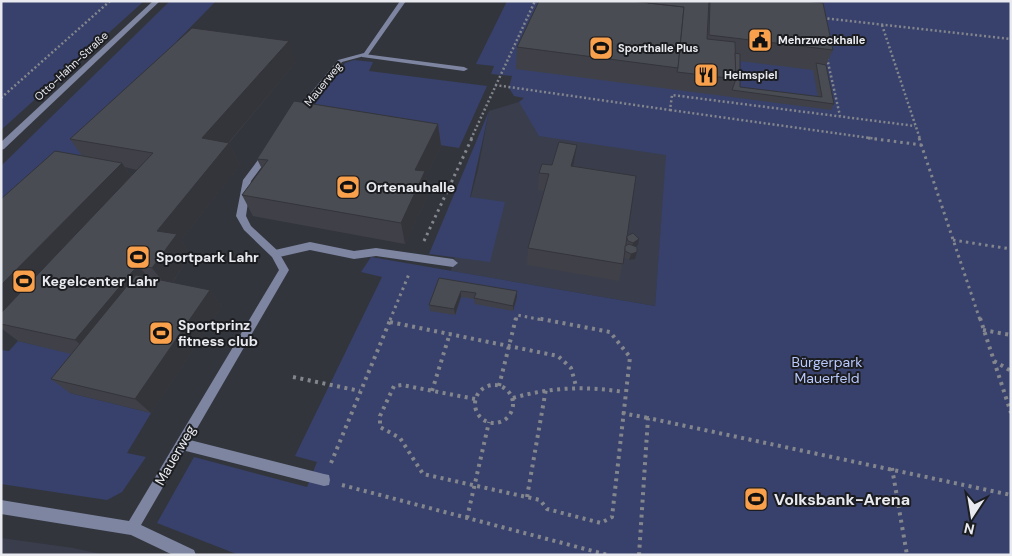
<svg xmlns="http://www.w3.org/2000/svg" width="1012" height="556" font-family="'DM Sans',sans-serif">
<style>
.built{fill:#3a3e4c}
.green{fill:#37416b}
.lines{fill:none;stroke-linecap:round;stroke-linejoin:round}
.path-far2{stroke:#84868d;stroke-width:2.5;stroke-dasharray:2 2.5;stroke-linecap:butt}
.path-far1{stroke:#84868d;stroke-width:3;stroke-dasharray:2.5 4;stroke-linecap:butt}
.path{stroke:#84868d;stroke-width:4;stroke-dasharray:3 4.5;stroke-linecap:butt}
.lane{fill:#7d85a1;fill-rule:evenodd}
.street{fill:#7d85a1;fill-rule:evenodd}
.wall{fill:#404148;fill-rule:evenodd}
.shaded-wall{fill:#34353b}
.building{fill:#4a4c54;stroke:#34353b}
.labels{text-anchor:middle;stroke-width:4;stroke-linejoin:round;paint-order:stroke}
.far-poi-label{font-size:11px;font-weight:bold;fill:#e8eaef;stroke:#1c1d21;text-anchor:start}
.far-street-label{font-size:11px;fill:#e8eaef;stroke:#1c1d21}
.poi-label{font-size:14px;font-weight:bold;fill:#e8eaef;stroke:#1c1d21;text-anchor:start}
.park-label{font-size:14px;fill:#b9c9fd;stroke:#1c1d21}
.street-label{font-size:14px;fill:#e8eaef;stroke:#1c1d21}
.near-poi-label{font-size:16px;font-weight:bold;fill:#e8eaef;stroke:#1c1d21;text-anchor:start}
</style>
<rect width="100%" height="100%" fill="#33353d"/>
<g class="built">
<path d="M525,97L670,116L655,306L451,271L478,170L489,111L519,102Z"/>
<path d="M1,538L73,548L105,555H1Z"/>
</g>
<g class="green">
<path d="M1,1H144L1,130Z"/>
<path d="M170,1H216L177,41L207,44L1,241V166Z"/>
<path d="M507,1H1011V555H239L157,523L194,457L307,487L317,462L295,456L382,277L361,272L371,257L655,306L666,155L539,136L519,102L524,98L514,96L509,88L512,76L491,74L494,66L476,64Z"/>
<path d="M354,60L373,62L369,71L487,86L459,148L301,123L345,63Z"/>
<path d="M489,111L470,197L505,202L490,262L429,254Z"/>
<path d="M18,341L96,359L70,393L151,413L127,453L146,457L122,492L107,500L1,484V350L9,351Z"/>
</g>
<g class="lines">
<g class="path-far2">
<path d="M823,18L1011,39"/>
<path d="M882,25L920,139"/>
<path d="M827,58L840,116"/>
<path d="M495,85L670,110L672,95L915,126"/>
<path d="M1,98L110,1"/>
<path d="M670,110L877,139"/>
<path d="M471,139L535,1"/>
</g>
<g class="path-far1">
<path d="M868,138L922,145"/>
<path d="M919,138L980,320"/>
<path d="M953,240L1011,249"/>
<path d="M424,241L472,138"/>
<path d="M390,320L409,274"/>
<path d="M516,320L517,315L543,320"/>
</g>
<g class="path">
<path d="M980,318L1011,413"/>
<path d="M390,322L558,356L571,368L576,386"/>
<path d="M983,330L1011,335"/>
<path d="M994,361L1011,371"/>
<path d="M293,377L360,391"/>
<circle cx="494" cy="404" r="19"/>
<path d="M499,386L516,318"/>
<path d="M432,391L450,333"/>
<path d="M513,398C551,387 585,386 624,392"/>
<path d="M475,399L402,385L394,386L380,416V427L400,438L423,474L540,500L547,509L601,523L612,517L630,357L610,332L536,318"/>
<path d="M622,413L648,418"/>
<path d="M331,463L391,318"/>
<path d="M892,468L907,555"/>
<path d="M342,485L608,555"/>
<path d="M527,497L546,389"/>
<path d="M467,518L489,422"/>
<path d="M639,555L648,418L1011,495"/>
</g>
<g class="lane">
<path d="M364,54L464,67L468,69L464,71L362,57V55Z"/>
<path d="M310,242L354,251L376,248L453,259L458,263L453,267L376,256L354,259L310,250L275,258L270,254L275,250Z"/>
<path d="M182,438L324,474L329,475L330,480L329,485L324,486L182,450L178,448L176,444L178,440Z"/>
</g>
<g class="street">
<path d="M153,1H160L4,149L1,150V142Z"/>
<path d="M400,1H406L368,55L342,62L302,115H296V111L338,60L364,53Z"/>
<path d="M267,151L271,154L251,181L246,216L251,226L278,251L289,270L141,525L194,550L196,555H173L131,535L1,514V500L129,521L279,270L272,257L244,230L236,216L243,180L264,152Z"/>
</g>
</g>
<g class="wall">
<path d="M539,1H805L833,50L826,65L834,104L831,110L516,69L517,47ZM740,61L813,70L818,97L740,87Z"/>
<path d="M296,62L229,143L240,165L181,240L191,255L172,283L210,290L222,307L151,413L70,393L51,379L71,354L18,341L1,328V199L82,156L70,139ZM125,167L137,170L131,176Z"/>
<path d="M438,124L441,146L426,176L429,193L405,244L253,216L242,195L262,169L257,159Z"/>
<path d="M577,145L573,166L627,236L638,245L636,246L635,259L629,260L624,257L619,281L527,265L528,248L544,191L538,190L539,173L552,165Z"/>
<path d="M439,278L517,297L513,311L475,304L474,299L461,297L455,315L430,311L429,305Z"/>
</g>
<g class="shaded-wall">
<path d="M289,41L296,62L214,160L202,138Z"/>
<path d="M438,124L441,146L426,176L429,193L405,244L401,223L415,170Z"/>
<path d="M229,143L240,165L181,240L191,255L168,288L152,268L157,231Z"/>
<path d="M577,145L574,162L569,184L571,166Z"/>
<path d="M122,163L137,185L1,318V285Z"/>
<path d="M639,239L638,245L631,249L633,243Z"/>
<path d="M637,252L635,259L629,260L631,254Z"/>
<path d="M138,265L155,286L96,359L75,340Z"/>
<path d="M210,290L222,307L151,413L135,399Z"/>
<path d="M461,291V297L455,315L454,309Z"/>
<path d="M517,291V297L513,311V306Z"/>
</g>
<g class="building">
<path d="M539,1H631L684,7L678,68L517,47Z"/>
<path d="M648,1H709L707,39L735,42L736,79L677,72L678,68L684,7L648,3Z"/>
<path d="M710,1H805L823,3L833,50L709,35Z"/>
<path d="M192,28L289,41L202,138L229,143L157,231L177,234L152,268L138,265L75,340L1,324V313L153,153L70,139Z"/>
<path d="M735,53L740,54V87L822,97L816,63L826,65L834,104L732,90L736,79Z"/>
<path d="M294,101L438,124L415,170L425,171L401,223L242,195L268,160L257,159Z"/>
<path d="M559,142L577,145L571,166L636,176L623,264L528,248L549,174L539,173L542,164L552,165Z"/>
<path d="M55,151L122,163L1,285V199Z"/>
<path d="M633,233L639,239L633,243L628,241L627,238V236Z"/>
<path d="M629,244L637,247V252L631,254L625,251V246Z"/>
<path d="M136,275L210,290L135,399L51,379Z"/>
<path d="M439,278L517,291L513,306L474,298L476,293L461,291L454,309L429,305Z"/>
</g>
<defs>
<g id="civic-square" transform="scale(1.25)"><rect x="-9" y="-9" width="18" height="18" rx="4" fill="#f8a04b" stroke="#1c1d21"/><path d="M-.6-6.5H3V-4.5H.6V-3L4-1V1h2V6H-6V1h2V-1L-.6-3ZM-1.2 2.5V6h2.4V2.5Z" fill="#111"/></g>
<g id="stadium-square" transform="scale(1.25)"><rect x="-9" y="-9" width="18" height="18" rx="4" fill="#f8a04b" stroke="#1c1d21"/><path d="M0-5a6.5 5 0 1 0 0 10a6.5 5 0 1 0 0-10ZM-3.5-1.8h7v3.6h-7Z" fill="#111"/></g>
<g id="restaurant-square" transform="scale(1.25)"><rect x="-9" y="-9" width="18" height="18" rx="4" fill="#f8a04b" stroke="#1c1d21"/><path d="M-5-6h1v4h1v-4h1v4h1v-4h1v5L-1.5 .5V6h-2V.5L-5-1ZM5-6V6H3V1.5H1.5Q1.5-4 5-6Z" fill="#111"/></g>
</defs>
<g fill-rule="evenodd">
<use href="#civic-square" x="760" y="40"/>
<use href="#stadium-square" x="601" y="48"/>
<use href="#restaurant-square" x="706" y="75"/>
<use href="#stadium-square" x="348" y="187"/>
<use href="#stadium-square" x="138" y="257"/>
<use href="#stadium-square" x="24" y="281"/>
<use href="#stadium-square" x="161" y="333"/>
<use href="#stadium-square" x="756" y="499"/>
</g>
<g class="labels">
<g class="far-poi-label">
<text x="778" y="44">Mehrzweckhalle</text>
<text x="618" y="52">Sporthalle Plus</text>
<text x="724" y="79">Heimspiel</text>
</g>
<g class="far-street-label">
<text transform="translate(71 66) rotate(-43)" y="4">Otto-Hahn-Straße</text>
<text transform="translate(323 84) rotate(-51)" y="4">Mauerweg</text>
</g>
<g class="poi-label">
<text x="366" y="192">Ortenauhalle</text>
<text x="156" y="262">Sportpark Lahr</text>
<text x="42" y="286">Kegelcenter Lahr</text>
<text x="178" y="330">Sportprinz<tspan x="178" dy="16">fitness club</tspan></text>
</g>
<g class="park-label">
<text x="827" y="367">Bürgerpark<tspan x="827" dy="16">Mauerfeld</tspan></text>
</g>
<g class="street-label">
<text transform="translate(175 455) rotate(-60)" y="5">Mauerweg</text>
</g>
<g class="near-poi-label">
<text x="774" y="505">Volksbank-Arena</text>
</g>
</g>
<rect width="1012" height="556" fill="none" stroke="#e8eaef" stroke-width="5"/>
<g transform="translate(972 516) rotate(192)" stroke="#1c1d21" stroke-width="4" paint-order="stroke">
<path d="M0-4L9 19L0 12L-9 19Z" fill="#e8eaef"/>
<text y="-8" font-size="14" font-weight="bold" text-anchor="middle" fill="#e8eaef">N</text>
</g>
</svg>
